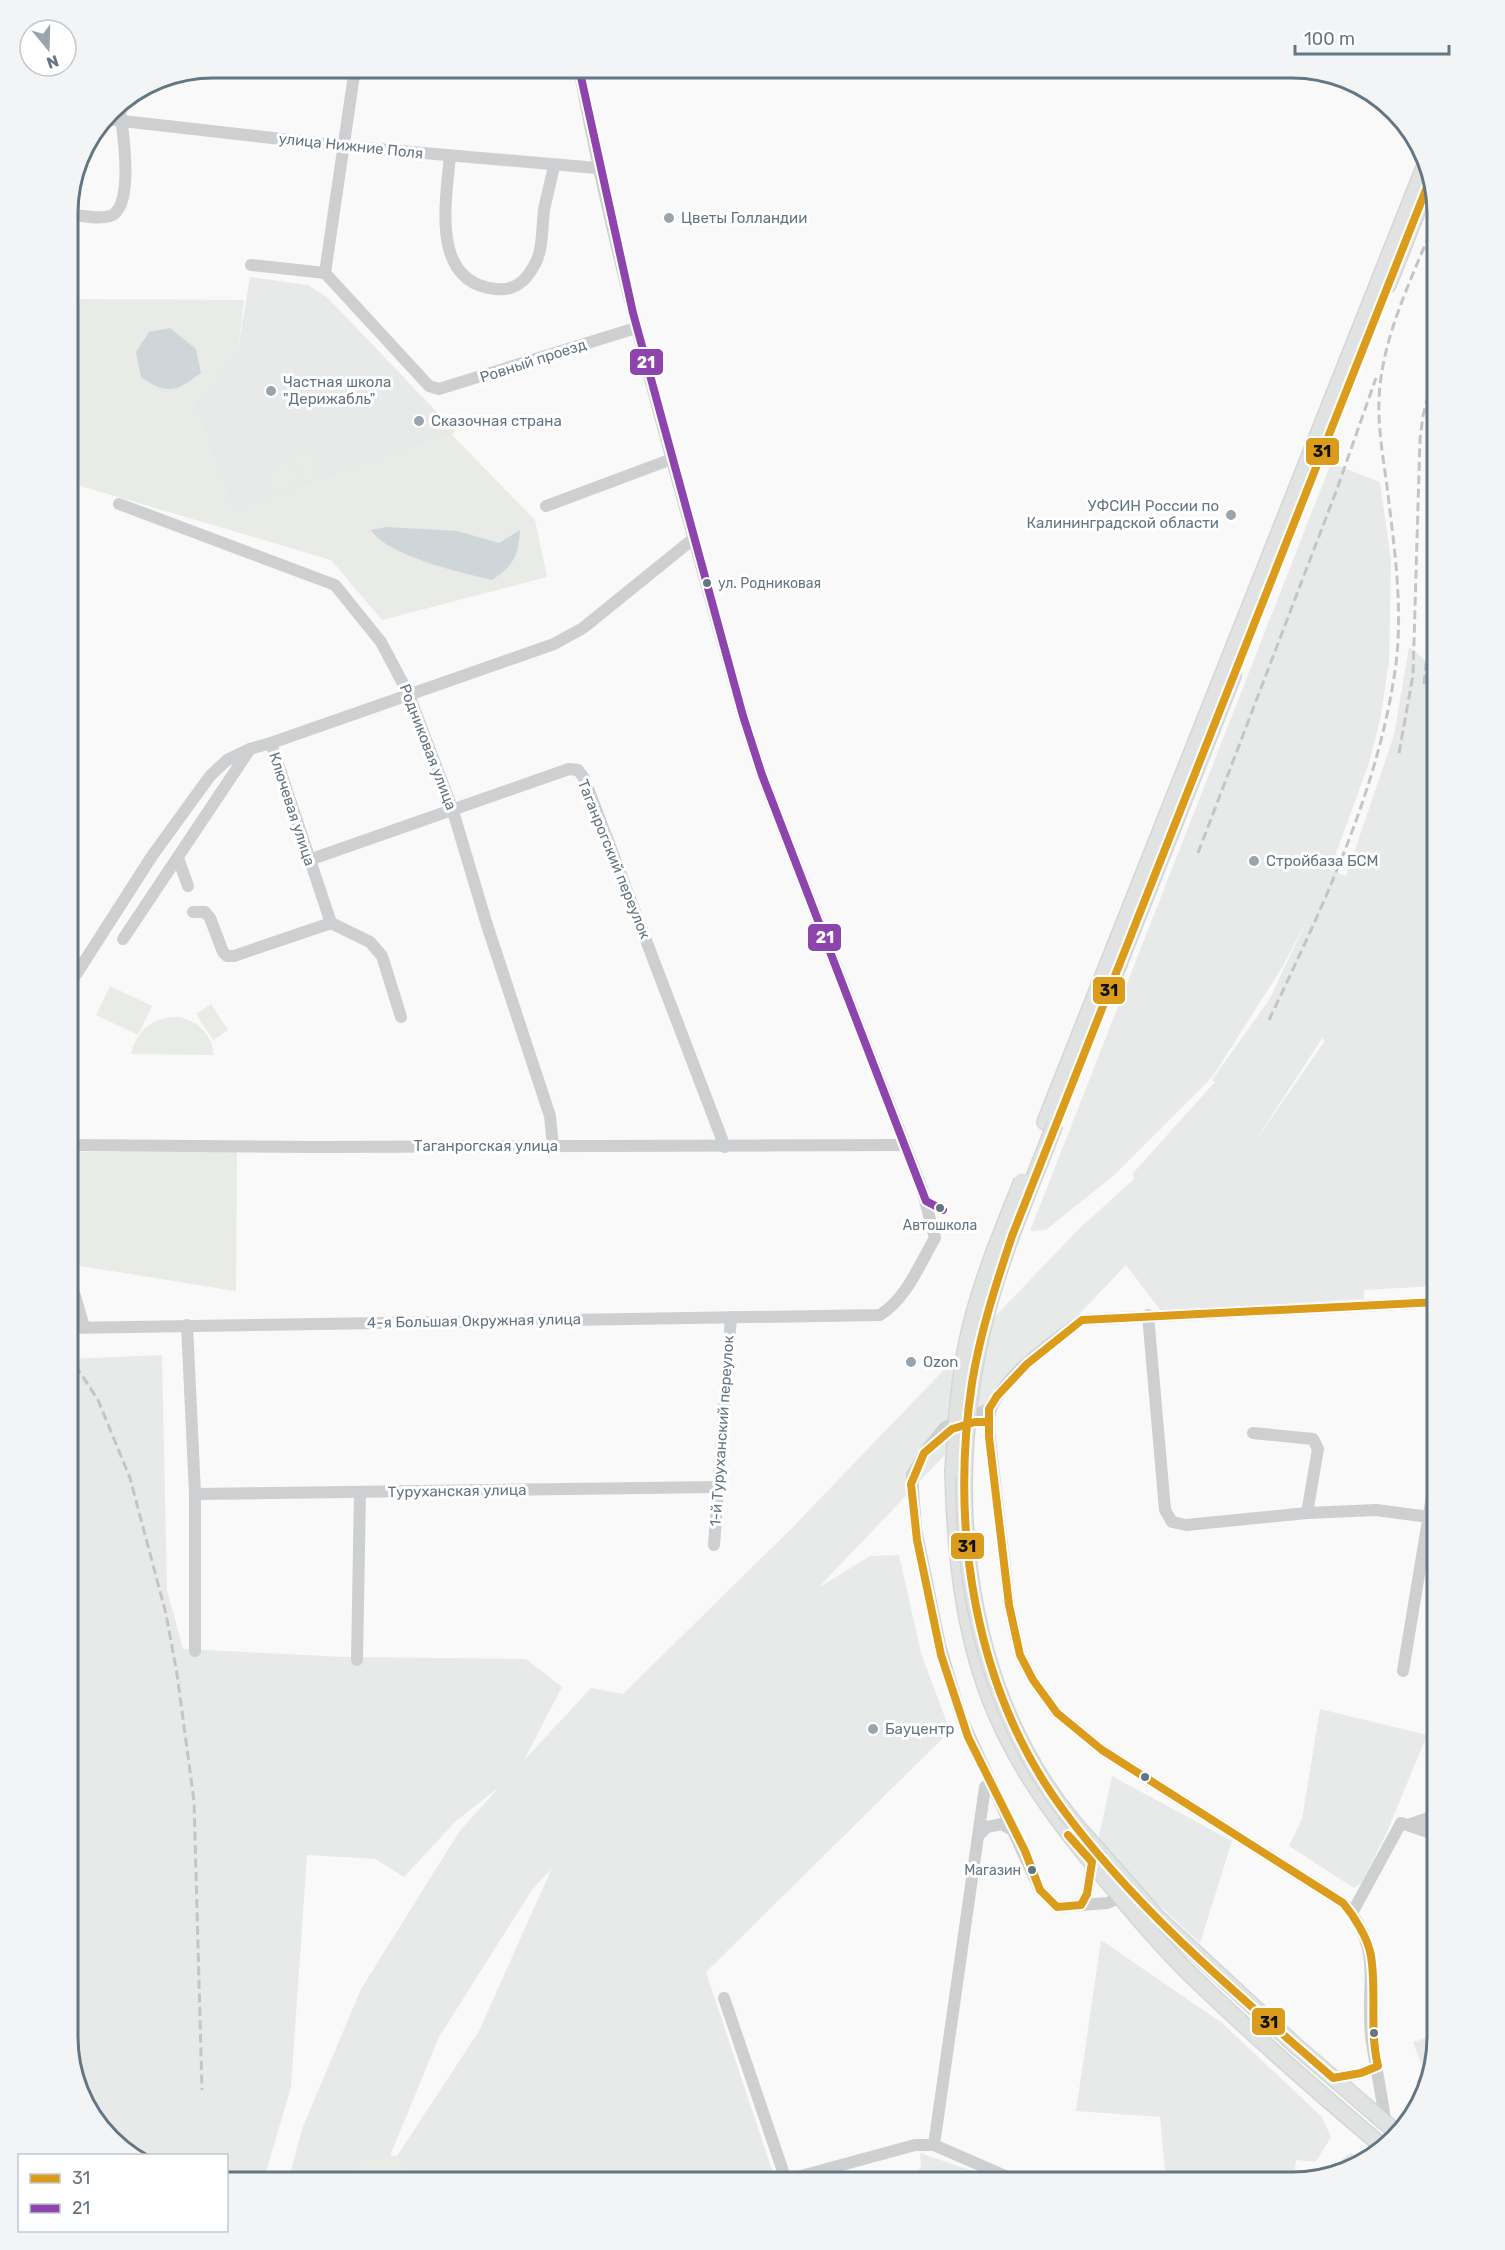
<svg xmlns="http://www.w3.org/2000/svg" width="1505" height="2250" font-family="Rubik,sans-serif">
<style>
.built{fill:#e8e9e9;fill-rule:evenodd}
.green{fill:#e8ebe6}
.water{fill:#ced6d9}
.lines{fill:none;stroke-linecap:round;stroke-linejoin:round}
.major-casing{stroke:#d5d6d7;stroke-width:18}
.minor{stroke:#cecfd0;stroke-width:12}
.major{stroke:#e1e2e2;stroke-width:15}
.rail{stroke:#c3c5c6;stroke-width:3;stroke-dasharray:9 4.5;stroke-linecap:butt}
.major-bridge-casing{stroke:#d5d6d7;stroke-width:18;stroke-linecap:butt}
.major-bridge{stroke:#e1e2e2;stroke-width:15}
.bus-1-casing{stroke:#fff;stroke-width:12}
.bus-2-casing{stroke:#fff;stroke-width:12}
.bus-1{stroke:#da9c1a;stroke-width:8}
.bus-2{stroke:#8e44ad;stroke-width:8}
.poi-dot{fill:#99a4ac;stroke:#fff;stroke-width:2}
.bus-dot{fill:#657683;stroke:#fff;stroke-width:2}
.labels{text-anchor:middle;stroke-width:6;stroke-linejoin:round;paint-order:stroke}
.bus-label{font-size:14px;fill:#657683;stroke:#fff;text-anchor:start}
.street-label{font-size:15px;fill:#657683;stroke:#fff}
.poi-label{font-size:15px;fill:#657683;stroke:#fff;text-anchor:start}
.rim{fill:none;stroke:#657683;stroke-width:3}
.line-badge{stroke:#fff;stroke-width:2}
.badge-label{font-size:16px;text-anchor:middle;font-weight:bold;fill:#fff}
.pale-badge-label{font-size:16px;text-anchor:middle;font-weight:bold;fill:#111}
</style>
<rect width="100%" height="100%" fill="#f9f9f9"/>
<g class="built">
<path d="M250,277L308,285L328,298L455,431L452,435L233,513L193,405L238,348Z"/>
<path d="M1331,463L1380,482L1391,560L1389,662L1380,720L1369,763L1330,870L1346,876L1394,735L1409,647L1437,669V1286L1364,1290V1299L1161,1311L1126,1265L818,1588L870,1556L899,1555L921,1653L950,1731L706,1972L776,2182H408L397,2156L479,2031L552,1868L532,1890L439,2037L392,2151L383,2182H288L302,2129L361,1989L459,1832L499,1787L456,1821L404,1877L375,1859L307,1855L291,2087L263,2182H227L226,2156L133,2155L87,2109L68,2037V1359L162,1355L167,1590L183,1649L345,1657L526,1659L562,1687L524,1760L591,1688L623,1694L793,1527L1079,1229L1134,1179L1133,1173L1215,1082L1212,1080L1269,1000L1308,918L1283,966L1213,1076L1113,1176L1046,1230L1030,1231ZM1323,1037L1324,1042L1252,1146Z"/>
<path d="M1320,1709L1427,1735L1387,1832L1362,1882L1354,1888L1289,1846L1302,1819Z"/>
<path d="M1112,1776L1232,1841L1200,1943L1143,1890L1098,1841Z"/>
<path d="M1101,1940L1222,2023L1322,2117L1331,2137L1316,2162L1296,2160L1294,2175L1268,2182H1166L1160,2117L1076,2111Z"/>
<path d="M1437,2035V2037L1422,2096L1416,2081L1426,2076L1413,2042Z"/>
<path d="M920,2153L964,2168L996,2182H904L912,2179L921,2167Z"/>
</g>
<g class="green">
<path d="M68,299L244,300L238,348L193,405L233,513L452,435L535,520L547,577L382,620L331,560L74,484L68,497Z"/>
<path d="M307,445L318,477L302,482L292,455Z"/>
<path d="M290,456L299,482L274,491L268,471Z"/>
<path d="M110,986L152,1006L138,1035L96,1015Z"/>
<path d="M211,1004L228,1030L213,1040L196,1014Z"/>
<path d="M178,1017C199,1021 211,1034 214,1055L131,1054C136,1031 154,1016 178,1017Z"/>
<path d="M237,1151L236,1291L74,1265L68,1252V1152Z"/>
<path d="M1350,2153L1364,2158L1366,2162L1340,2170L1342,2159Z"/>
<path d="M361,2156H397L408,2182H353Z"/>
</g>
<g class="water">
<path d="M170,328L196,349L201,373C177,391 167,396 141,377L136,352L149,332Z"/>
<path d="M386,527L457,531L499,543L520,530C518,557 514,565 492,580C463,573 387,556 371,530Z"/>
</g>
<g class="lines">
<g class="major-casing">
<g id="major">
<path d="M1388,285L1429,182"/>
<path d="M1107,994L1233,676"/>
<path d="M1045,1122L1425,165"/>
<path d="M953,1471C955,1548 962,1626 990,1699C1014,1761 1051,1813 1093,1864C1125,1902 1156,1941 1192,1976C1253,2035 1317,2091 1382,2146"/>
<path d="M1074,1823L1158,1918L1296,2046L1396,2132"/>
</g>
</g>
<g class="minor">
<path d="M105,119L343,146L597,168"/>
<path d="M450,156C446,201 430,283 496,289C515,291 526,281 535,264C543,250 542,226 544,210C547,195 551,181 554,166"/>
<path d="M68,214C80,215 98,220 110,216C136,209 122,124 119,104"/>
<path d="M251,265L325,273L429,386L439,389L636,328"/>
<path d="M325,273L355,68"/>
<path d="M119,504L335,585L381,642L409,695L452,808L487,925L550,1116L553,1146"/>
<path d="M546,506L672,459"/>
<path d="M178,858L188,886"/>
<path d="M309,860L569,769L578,770L584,778L725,1147"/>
<path d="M193,912H205L210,918L223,952L227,956H234L331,923L271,743L554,644L583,628L693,539"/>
<path d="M331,923L370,942L382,956L401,1017"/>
<path d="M123,939L250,749L271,743"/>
<path d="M68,987L152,856L210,776L227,760L250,749"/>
<path d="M68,1145L317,1147L905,1145"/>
<path d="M68,1272L84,1327"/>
<path d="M1148,1315L1165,1510L1172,1522L1186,1525L1307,1513L1376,1510L1429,1517"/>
<path d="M187,1325L195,1494L718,1487"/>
<path d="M68,1328L880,1315C907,1298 919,1265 935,1238L922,1189L762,775L743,716C684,501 619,287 579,68"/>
<path d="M989,1409L945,1427L926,1450L912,1475L916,1529L940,1645L961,1717L1040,1890L1057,1907L1107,1903L1120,1898"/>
<path d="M1253,1433L1313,1439L1318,1449L1307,1513"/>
<path d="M195,1494V1651"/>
<path d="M714,1545L731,1317"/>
<path d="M357,1660L360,1492"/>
<path d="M1403,1671L1437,1466"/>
<path d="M1411,1824L1437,1815"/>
<path d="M979,1835L987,1827L1002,1824L1014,1831"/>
<path d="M1081,1905L1087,1894L1092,1862"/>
<path d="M1352,1913L1401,1823L1437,1835"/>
<path d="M724,1998L786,2180"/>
<path d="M1333,2078L1361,2073L1378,2066"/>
<path d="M1385,2121C1382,2095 1376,2069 1372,2043C1363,1988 1387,1952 1343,1903L1102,1750L1057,1713L1033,1680L1020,1655L1009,1605L988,1422C992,1382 1052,1342 1082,1320L1437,1302"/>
<path d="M934,2145L985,1787L990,1783"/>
<path d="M779,2182L915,2145H934L1019,2182"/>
</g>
<use href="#major" class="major"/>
<g class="rail">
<path d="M1424,684L1437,566"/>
<path d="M1399,753L1413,675L1420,439L1423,416L1437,359"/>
<path d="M1198,853L1337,489L1376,378"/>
<path d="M1269,1020C1322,908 1377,794 1395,671C1404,610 1394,546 1387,486C1383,457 1378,429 1379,400C1381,336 1415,273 1437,215"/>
<path d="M68,1354L98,1400L130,1478L166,1614L177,1674L194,1801L202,2090"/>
</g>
<g class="major-bridge-casing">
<g id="major-bridge">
<path d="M1055,1124C1032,1184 1005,1245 988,1308C942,1478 958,1682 1074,1823"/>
<path d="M953,1471C956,1430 958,1388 966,1347C977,1290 1001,1234 1022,1181"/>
</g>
</g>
<use href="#major-bridge" class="major-bridge"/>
<g class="bus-1-casing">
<g id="bus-1">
<path d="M1429,182L1012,1236C996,1284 980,1333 972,1383C950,1528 974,1687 1061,1807C1136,1910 1238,1995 1333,2078L1361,2073L1378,2066C1369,2029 1377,1993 1371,1956C1368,1938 1354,1916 1343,1903L1102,1750L1057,1713L1033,1680L1020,1655L1009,1605L989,1437V1409L997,1396L1027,1364L1082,1320L1437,1302"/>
<path d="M988,1422H975L952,1429L924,1453L911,1484L917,1540L941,1655L968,1737L1025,1851L1040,1890L1057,1907L1081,1905L1087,1894L1092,1862L1068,1835"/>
</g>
</g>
<g class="bus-2-casing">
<path id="bus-2" d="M579,68L633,313L743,716L762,775L926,1201L943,1210"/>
</g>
<use href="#bus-1" class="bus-1"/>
<use href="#bus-2" class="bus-2"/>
</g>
<g class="poi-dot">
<circle cx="669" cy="218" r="6"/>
<circle cx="271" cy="391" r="6"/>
<circle cx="419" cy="421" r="6"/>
<circle cx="1231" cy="515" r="6"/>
<circle cx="1254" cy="861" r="6"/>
<circle cx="911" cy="1362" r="6"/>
<circle cx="873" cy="1729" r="6"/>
</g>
<g class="bus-dot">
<circle cx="707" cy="583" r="5"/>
<circle cx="940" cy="1208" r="5"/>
<circle cx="1145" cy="1777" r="5"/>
<circle cx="1032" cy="1870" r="5"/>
<circle cx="1374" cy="2033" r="5"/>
</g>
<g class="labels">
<g class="bus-label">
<text x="718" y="588">ул. Родниковая</text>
<text x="940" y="1230" text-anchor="middle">Автошкола</text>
<text x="1021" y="1875" text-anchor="end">Магазин</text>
</g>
<g class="street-label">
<text transform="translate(351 146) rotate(6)" y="5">улица Нижние Поля</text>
<text transform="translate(533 361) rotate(-18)" y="5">Ровный проезд</text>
<text transform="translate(428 747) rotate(69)" y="5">Родниковая улица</text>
<text transform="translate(292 809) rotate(72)" y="5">Ключевая улица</text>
<text transform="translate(614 859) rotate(68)" y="5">Таганрогский переулок</text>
<text x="486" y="1151">Таганрогская улица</text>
<text transform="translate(474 1321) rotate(-1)" y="5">4-я Большая Окружная улица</text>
<text transform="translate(722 1431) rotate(-86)" y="5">1-й Туруханский переулок</text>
<text transform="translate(457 1491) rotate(-1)" y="5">Туруханская улица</text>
</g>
<g class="poi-label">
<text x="681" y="223">Цветы Голландии</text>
<text x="283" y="387">Частная школа<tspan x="283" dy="17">"Дерижабль"</tspan></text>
<text x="431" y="426">Сказочная страна</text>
<text x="1219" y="511" text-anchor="end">УФСИН России по<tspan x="1219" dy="17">Калининградской области</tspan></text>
<text x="1266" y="866">Стройбаза БСМ</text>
<text x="923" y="1367">Ozon</text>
<text x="885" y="1734">Бауцентр</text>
</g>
</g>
<path d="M0 0H1505V2250H0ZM213 78H1292A135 135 0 0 1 1427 213V2037A135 135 0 0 1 1292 2172H213A135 135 0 0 1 78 2037V213A135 135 0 0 1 213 78Z" fill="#f3f4f5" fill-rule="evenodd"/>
<path class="rim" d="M213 78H1292A135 135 0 0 1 1427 213V2037A135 135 0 0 1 1292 2172H213A135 135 0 0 1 78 2037V213A135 135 0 0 1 213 78Z"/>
<g class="line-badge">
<rect x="629" y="348" width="35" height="28" rx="6" fill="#8e44ad"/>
<rect x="1305" y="437" width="35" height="29" rx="6" fill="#da9c1a"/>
<rect x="807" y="923" width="35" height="29" rx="6" fill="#8e44ad"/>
<rect x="1092" y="976" width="34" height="29" rx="6" fill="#da9c1a"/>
<rect x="950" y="1532" width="35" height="28" rx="6" fill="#da9c1a"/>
<rect x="1251" y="2007" width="35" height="29" rx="6" fill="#da9c1a"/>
</g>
<g class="badge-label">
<text x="646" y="368">21</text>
<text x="825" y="943">21</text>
</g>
<g class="pale-badge-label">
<text x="1322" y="457">31</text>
<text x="1109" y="996">31</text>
<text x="967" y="1552">31</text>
<text x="1269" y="2028">31</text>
</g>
<rect x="18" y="2154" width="210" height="78" fill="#ffffff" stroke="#c1c8cd" stroke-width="1.5"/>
<rect x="30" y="2174" width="30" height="9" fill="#da9c1a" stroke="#c1c8cd" stroke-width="1.5"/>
<text x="72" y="2184" font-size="18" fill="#657683">31</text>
<rect x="30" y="2204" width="30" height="9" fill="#8e44ad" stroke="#c1c8cd" stroke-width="1.5"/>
<text x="72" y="2214" font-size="18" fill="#657683">21</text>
<g transform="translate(48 48) rotate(161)"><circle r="28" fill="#ffffff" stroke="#c1c8cd" stroke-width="1.5"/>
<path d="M0-4.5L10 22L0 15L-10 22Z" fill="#99a4ac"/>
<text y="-9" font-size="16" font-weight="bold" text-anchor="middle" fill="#657683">N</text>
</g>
<path d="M1295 45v9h154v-9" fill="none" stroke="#657683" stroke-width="3"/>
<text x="1304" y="45" font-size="18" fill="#657683" stroke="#ffffff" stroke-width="4.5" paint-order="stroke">100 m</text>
</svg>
